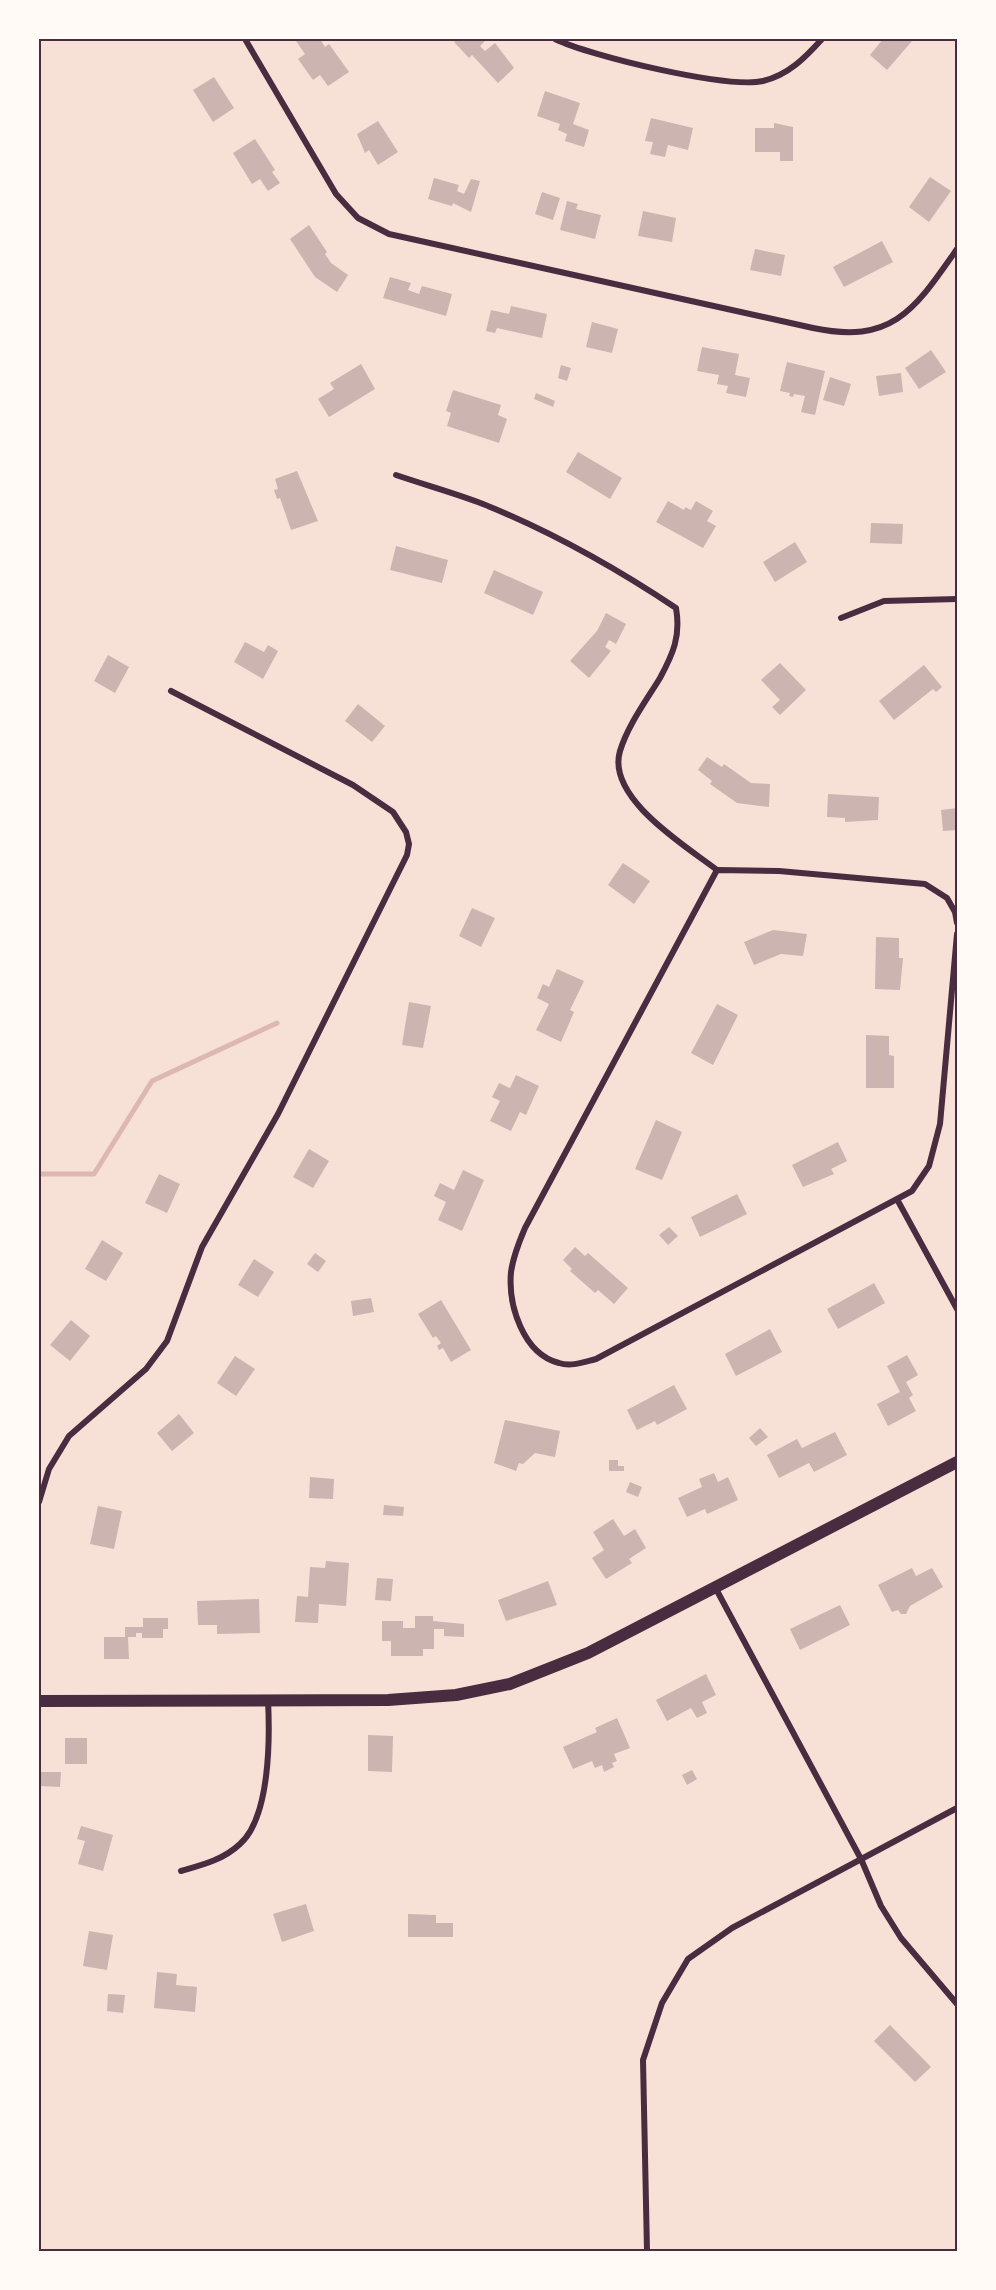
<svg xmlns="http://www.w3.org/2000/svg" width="996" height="2290" font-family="Rubik,sans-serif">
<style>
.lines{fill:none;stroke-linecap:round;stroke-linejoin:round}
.stream{stroke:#dcb8b0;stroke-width:5}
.building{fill:#ccb4b1}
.minor{stroke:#4a2c40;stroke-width:6}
.secondary{stroke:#4a2c40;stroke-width:12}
.neatline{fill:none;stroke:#4a2c40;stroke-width:2}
</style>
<rect width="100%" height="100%" fill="#f7e1d7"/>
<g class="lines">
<path class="stream" d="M39,1174H94L152,1081L277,1023"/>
</g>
<g class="building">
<path d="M299,39H320L325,47L329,44L349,72L328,86L320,75L313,80L298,59L305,54L296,41Z"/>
<path d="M457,39H483L485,41L480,46L485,51L495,43L514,68L498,83L472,55L469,58L454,42Z"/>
<path d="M883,39H909L912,41L887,70L870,55Z"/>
<path d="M214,77L234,108L213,122L193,90Z"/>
<path d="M545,91L580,103L573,124L589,130L584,147L565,141L567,134L558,130L560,124L537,116Z"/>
<path d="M651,118L693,128L688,150L668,145L665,157L650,154L653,142L645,141Z"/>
<path d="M378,121L398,152L378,165L369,150L365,153L357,134Z"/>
<path d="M774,123L793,127V161H780V152H755V128H774Z"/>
<path d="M255,139L275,170L272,172L280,183L268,191L260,179L252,184L233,153Z"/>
<path d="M930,177L951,191L929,222L909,207Z"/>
<path d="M434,178L459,185L457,191L464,194L471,179L480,181L471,212L453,203L452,206L428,199Z"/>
<path d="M542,192L560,198L553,220L535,214Z"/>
<path d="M567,201L578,204L576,209L601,215L595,239L560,230Z"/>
<path d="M643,211L676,218L672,242L638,236Z"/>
<path d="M309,225L327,252L325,254L331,263L348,275L337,292L315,277L290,239Z"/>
<path d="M882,241L893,262L844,287L833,267Z"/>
<path d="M755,249L785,255L781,276L750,270Z"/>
<path d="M390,277L411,283L408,290L419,294L422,286L452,294L446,316L383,298Z"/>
<path d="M511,306L547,314L542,338L497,328L495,333L486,331L491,310L509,314Z"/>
<path d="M592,322L618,329L612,353L586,347Z"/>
<path d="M702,347L739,354L735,375L750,378L746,397L726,393L728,386L717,384L719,375L697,371Z"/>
<path d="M931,350L946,372L919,389L905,368Z"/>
<path d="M787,362L825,371L815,415L801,412L805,396L794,394L793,397L789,396L790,393L780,391Z"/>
<path d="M361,364L375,389L329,417L318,399L334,389L330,383Z"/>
<path d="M561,365L571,368L567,381L558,378Z"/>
<path d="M901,373L903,392L879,396L876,376Z"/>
<path d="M830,377L851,384L844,406L823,400Z"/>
<path d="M453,390L501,405L498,415L507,419L499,443L447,426L451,413L446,411Z"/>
<path d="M536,393L555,401L553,407L534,399Z"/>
<path d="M578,452L622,478L610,499L566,472Z"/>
<path d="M297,471L318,521L291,530L280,498L277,499L274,490L278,489L275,479Z"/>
<path d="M668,501L684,510L685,507L691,510L696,501L713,511L707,521L716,526L703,548L656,522Z"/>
<path d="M871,523L903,524L902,544L870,543Z"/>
<path d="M795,542L807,562L775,582L763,562Z"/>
<path d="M396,546L448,560L442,583L390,570Z"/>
<path d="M494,570L543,592L533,615L484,593Z"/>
<path d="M606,613L626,624L616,644L609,640L605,647L611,651L589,678L570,661L597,631Z"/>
<path d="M245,642L264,652L268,645L278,651L263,679L234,662Z"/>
<path d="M108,655L129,667L115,693L94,681Z"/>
<path d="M780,663L806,690L780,715L772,707L780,700L761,680Z"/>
<path d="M924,665L942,687L936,692L933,689L894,720L879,701Z"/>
<path d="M358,704L385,726L372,742L345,721Z"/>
<path d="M707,757L722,767L724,764L751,783L770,784L769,807L737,803L710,784L712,781L698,770Z"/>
<path d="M828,794L879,797L878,820L845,822V818L827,817Z"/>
<path d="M957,808V830L943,831L941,810Z"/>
<path d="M623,863L650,881L634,904L608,885Z"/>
<path d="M472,908L495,918L481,947L459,936Z"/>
<path d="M773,930L807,934L803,956L781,954L754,965L744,942Z"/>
<path d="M876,937L899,938V958H903L900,990L875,989Z"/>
<path d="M557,969L584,981L570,1010L574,1012L561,1042L536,1030L549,1004L537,998L543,984L549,987Z"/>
<path d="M409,1002L431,1006L423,1048L402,1045Z"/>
<path d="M717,1004L738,1015L713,1065L691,1053Z"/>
<path d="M866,1035L889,1036V1055L894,1056V1088H866Z"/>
<path d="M516,1075L539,1086L526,1115L520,1112L511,1131L490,1121L500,1101L492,1097L499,1083L510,1088Z"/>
<path d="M656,1120L682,1132L662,1180L635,1169Z"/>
<path d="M838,1142L847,1161L831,1169L834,1174L803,1187L792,1165Z"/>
<path d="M309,1149L329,1161L313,1188L293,1177Z"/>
<path d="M463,1170L484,1180L462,1231L438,1220L446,1202L434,1196L440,1183L454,1190Z"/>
<path d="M159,1174L180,1184L167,1213L145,1203Z"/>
<path d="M737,1194L747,1214L700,1237L691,1217Z"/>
<path d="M669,1227L678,1236L668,1245L659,1235Z"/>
<path d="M102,1240L123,1253L106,1281L85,1269Z"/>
<path d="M575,1247L585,1256L588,1253L628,1288L614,1304L598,1290L595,1293L570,1271L572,1269L563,1260Z"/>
<path d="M315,1253L326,1261L318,1272L307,1264Z"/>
<path d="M254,1259L274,1272L258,1297L238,1285Z"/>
<path d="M874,1283L885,1303L838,1329L827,1309Z"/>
<path d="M371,1298L374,1312L353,1316L351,1301Z"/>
<path d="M441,1300L471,1350L451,1362L443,1348L439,1350L437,1346L441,1343L436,1336L433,1338L418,1314Z"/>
<path d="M71,1320L90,1336L70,1361L50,1345Z"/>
<path d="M770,1329L782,1352L736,1376L725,1354Z"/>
<path d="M907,1355L918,1375L906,1382L913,1395L909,1398L916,1411L888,1426L877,1404L900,1392L887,1366Z"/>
<path d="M235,1356L255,1369L236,1396L217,1383Z"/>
<path d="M674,1385L687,1409L657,1425L655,1421L637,1430L627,1410Z"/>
<path d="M179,1414L194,1433L172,1451L157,1433Z"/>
<path d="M505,1420L560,1431L555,1457L535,1453L523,1464L519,1463L516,1471L494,1463Z"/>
<path d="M760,1428L768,1437L756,1446L749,1438Z"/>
<path d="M835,1432L847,1455L814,1472L809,1463L779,1478L767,1455L797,1439L802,1448Z"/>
<path d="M609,1460H618V1466H624V1471H609Z"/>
<path d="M714,1473L718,1482L728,1477L738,1500L707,1514L705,1509L687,1517L678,1498L702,1487L699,1479Z"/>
<path d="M310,1477L334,1479L333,1499L309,1498Z"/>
<path d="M630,1482L642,1487L638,1497L626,1492Z"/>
<path d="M384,1505L404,1507L403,1516L383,1515Z"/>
<path d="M98,1506L122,1511L114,1549L90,1544Z"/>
<path d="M613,1519L624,1536L635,1529L646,1548L629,1559L632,1563L606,1579L592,1558L604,1550L593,1532Z"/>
<path d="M326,1561L349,1563L346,1606L319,1604L318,1623L295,1622L297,1596L308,1597L310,1567L325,1568Z"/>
<path d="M912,1568L916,1576L932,1568L943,1587L910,1606L906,1614H901L898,1610L892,1612L878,1585Z"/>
<path d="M377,1578L393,1579L391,1601L375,1600Z"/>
<path d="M548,1581L557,1605L506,1621L498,1600Z"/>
<path d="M259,1599L260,1633L217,1634V1625H198L197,1601Z"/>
<path d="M840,1605L850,1625L800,1650L790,1629Z"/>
<path d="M415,1616H433V1621L464,1624V1637L444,1636V1629H434V1649H423V1656H391V1641H382V1621H403V1628H415Z"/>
<path d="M143,1618H168V1629H163V1638H142V1633H136V1637H128L129,1659H104V1637H125V1627H143Z"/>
<path d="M706,1674L716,1695L702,1702L707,1713L697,1718L691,1708L667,1721L656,1700Z"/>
<path d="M617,1718L630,1748L614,1754L617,1761L612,1763L614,1767L604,1772L602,1765L595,1768L592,1761L573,1769L563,1747L597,1732L595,1728Z"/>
<path d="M368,1735L393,1736L392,1772L368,1771Z"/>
<rect x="65" y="1738" width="22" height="26"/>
<path d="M692,1770L697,1779L687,1785L682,1775Z"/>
<path d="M40,1772H61L60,1787L40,1786Z"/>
<path d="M81,1826L113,1835L103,1871L78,1864L85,1841L77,1839Z"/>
<path d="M306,1904L314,1931L282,1942L273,1914Z"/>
<path d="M408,1914L436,1915V1923H453V1937H408Z"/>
<path d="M89,1931L113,1935L107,1970L83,1966Z"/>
<path d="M157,1972L177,1974L176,1985L197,1987L195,2012L154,2008Z"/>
<path d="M108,1994L125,1995L123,2013L107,2011Z"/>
<path d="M890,2025L931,2067L915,2082L874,2041Z"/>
</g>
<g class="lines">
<g class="minor">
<path d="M245,39L336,194L358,218L389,234L813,328C893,345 915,309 957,249"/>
<path d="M555,39C590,56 727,89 763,81C788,75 805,58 822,39"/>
<path d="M396,475C425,485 455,493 483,504C550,531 616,568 676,608C681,636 673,654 660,678C646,701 628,725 620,751C606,798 686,846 717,870"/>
<path d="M841,618L884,601L957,599"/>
<path d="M957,923L955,912L947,898L925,884L779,871L717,870L525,1228C519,1242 513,1257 511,1272C508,1305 523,1354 559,1363C571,1367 584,1362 596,1359L912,1191L929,1166L940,1124L957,934"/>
<path d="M898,1201L957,1309"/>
<path d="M39,1502L49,1469L69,1436L146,1369L167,1341L202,1247L278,1114L407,855L409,844L406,832L393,812L353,785L171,691"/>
<path d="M715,1587L861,1859L881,1906L901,1938L957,2004"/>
<path d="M181,1871C202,1865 223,1860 240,1844C270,1817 270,1739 268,1700"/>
<path d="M647,2251L643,2060L662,2003L688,1959L732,1928L957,1808"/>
</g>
<path class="secondary" d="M39,1701L388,1700L456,1695L510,1684L588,1653L957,1462"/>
</g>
<rect width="996" height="2290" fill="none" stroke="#fffaf5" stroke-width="81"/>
<rect x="40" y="40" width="916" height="2210" class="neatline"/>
</svg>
